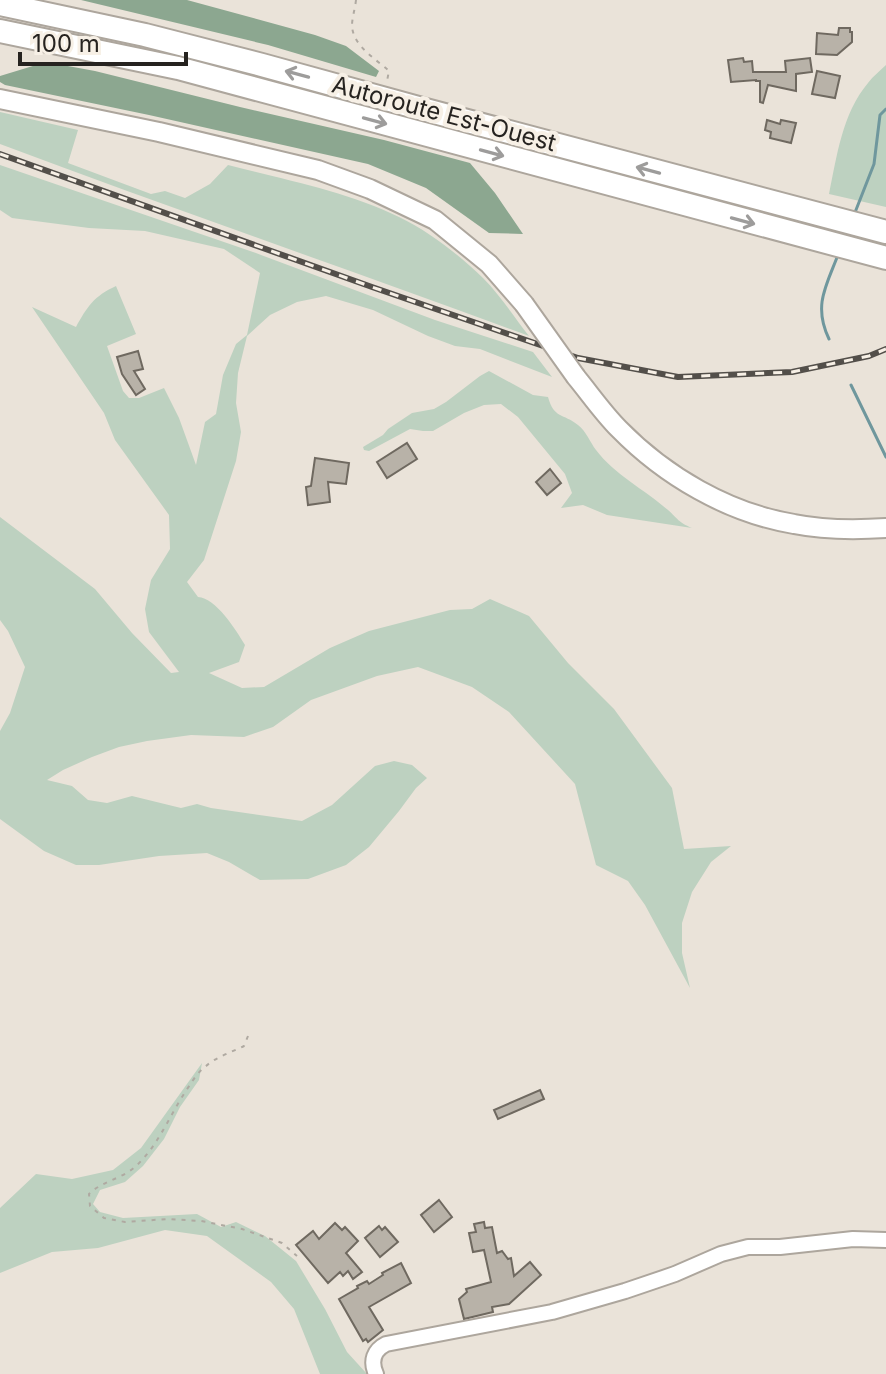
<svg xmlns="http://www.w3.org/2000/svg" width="886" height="1374" font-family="Inter,sans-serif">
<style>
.green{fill:#bdd1c0}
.forest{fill:#8ca790}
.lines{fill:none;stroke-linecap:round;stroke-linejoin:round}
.stream{stroke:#6f979d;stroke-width:3}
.building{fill:#b8b2a8;stroke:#6f6960;stroke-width:2}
.tertiary-casing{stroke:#ada69d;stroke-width:18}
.primary-casing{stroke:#ada69d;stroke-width:22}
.motorway-casing{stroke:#ada69d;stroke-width:26}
.path{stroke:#afa9a1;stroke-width:2;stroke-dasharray:4 6;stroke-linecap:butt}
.tertiary{stroke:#fff;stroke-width:14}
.primary{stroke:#fff;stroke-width:18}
.motorway{stroke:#fff;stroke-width:22}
.rail-casing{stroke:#534f4a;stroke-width:6}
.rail{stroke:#f7f0e6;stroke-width:3;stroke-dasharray:9;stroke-linecap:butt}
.primary-bridge-casing{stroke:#ada69d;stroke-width:22;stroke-linecap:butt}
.primary-bridge{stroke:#fff;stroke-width:18}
.oneway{stroke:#9d9c9b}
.labels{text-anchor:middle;stroke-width:8;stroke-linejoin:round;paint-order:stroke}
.street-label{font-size:24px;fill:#262320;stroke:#f7f0e6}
</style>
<rect width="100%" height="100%" fill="#eae3d9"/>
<g class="green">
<path d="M886,65V207L829,194C837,156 842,114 868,83C873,76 880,71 886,65Z"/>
<path d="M0,112L78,130L68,163L151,194L165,191L185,198L210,184L228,165C282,179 349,192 399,217C430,232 458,254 483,278C500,295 514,317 529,336C353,271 176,210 0,144Z"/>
<path d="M0,165L253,252L435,320L533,352L552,377L480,349L455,346L428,336L373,310L326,296L297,302L270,315L247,336L238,373L236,403L241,432L236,461L204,560L187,582L198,597C216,598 236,630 245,645L239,662L209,673L242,688L264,687L330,648L369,631L450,610L472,609L490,599L529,616L568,663L614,709L672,788L684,849L731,846L711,862L692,892L682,923V953L690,988L645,905L628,881L596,865L575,784L509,712L472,687L418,667L377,676L311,700L273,727L244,737L191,735L147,741L119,747L92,757L63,770L47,780L72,786L88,800L107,803L132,796L181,808L197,804L211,808L302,821L332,805L375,766L394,761L412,765L427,778L416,788L399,811L369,847L346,865L308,879L260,880L229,862L207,853L159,856L99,865H76L44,851L0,819V731L10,713L25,667L8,631L0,620V517L95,589L132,633L171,673L179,672L149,632L145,609L151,580L170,549L169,515L115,440L104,413L32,307L76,327C87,307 94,296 116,286L136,334L107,346L123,391L129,398H139L164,388L179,418L196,465L205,422L216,414L223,375L236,344L247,335L260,273L224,249L145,231L89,228L12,218L0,210Z"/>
<path d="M489,371L533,395L548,397C554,419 563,413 578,425C586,431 590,442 596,450C615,475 644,489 668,510C678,519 678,522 692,528L607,515L583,505L561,508L572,493L565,474L518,417L501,404L484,405L464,413L433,431H423L410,429L369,451L364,450L363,447L383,435L388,429L412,413L434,409L446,402L480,376Z"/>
<path d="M202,1063L199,1080L180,1107L164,1139L143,1166L125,1182L100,1190L93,1204L100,1212L123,1218L197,1214L221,1227L236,1222L265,1236L296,1261L325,1309L347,1352L367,1374H320L294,1309L271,1282L207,1236L165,1230L98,1248L52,1252L0,1273V1208L36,1174L72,1179L113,1170L141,1148Z"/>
</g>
<g class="forest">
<path d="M81,0H187L315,35L346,46L379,71L376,77L268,45Z"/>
<path d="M46,62L95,71L240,107L384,140L470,163L495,193L523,234L489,233L426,188L368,164L149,115L5,85L0,82V76Z"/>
</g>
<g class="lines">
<g class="stream">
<path d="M854,215L874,164L880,115L886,109"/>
<path d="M829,339C813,306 826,286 838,255"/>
<path d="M851,385L886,457"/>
</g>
</g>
<g class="building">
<path d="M839,28H850V32H852V42L837,55L816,54L817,33L838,35Z"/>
<path d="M743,58L744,62L752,61L753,72H786L785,61L810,58L812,72L796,74V91L768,85L763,103L760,102V81H756V80L731,82L728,60Z"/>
<path d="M817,71L840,76L835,98L812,94Z"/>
<path d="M767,120L780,124L781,120L796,123L791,143L770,138L771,132L765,130Z"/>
<path d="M138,351L143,369L134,371L145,389L136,395L122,374L117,357Z"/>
<path d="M407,443L417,459L387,478L377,462Z"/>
<path d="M315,458L349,463L346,484L328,482L330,502L308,505L306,487L311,486Z"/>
<path d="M550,469L561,483L547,495L536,482Z"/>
<path d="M540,1090L544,1099L498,1119L494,1110Z"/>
<path d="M439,1200L452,1217L434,1232L421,1215Z"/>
<path d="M484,1222L485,1228L492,1227L497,1253L502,1251L508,1259L511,1258L514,1276L530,1262L541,1275L509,1304L492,1307L493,1312L464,1319L459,1299L467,1292L466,1289L491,1282L484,1250L473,1252L469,1233L476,1232L474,1224Z"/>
<path d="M335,1223L342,1230L345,1227L358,1241L346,1253L362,1272L353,1279L348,1271L343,1276L340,1272L328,1283L296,1245L313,1231L319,1239Z"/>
<path d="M379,1226L382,1230L385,1227L398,1242L380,1257L365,1238Z"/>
<path d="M401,1263L411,1283L369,1307L383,1330L368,1342L366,1339L363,1341L339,1299L358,1288L357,1286L367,1281L369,1284L383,1275L382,1273Z"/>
</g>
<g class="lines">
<g class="tertiary-casing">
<path id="tertiary" d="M376,1374C370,1361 374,1350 386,1344L552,1312L625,1291L675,1274L721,1254L748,1247H780L853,1239L886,1240"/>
</g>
<g class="primary-casing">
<g id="primary">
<path d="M0,99L159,132L318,170L370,189L435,220L489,264L524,304"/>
<path d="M576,377C590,394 603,413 619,429C665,476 728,513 794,524C824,530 856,530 886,528"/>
</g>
</g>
<g class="motorway-casing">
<g id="motorway">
<path d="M0,4L145,35L262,65L426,110L886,232"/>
<path d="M0,31L178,68L886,258"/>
</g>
</g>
<g class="path">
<path d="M356,0C355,9 352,18 352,26C353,46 376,59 389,71L387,81"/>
<path d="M248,1036L244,1046C232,1052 216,1057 206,1066C200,1070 194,1078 190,1085C171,1111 160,1144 136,1166C122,1179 102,1181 89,1194L90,1206L104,1218L125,1222L168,1219L201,1221L242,1229L282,1243L297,1256"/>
</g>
<use href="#tertiary" class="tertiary"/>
<use href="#primary" class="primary"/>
<use href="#motorway" class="motorway"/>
<g class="rail-casing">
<path id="rail" d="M0,154L372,287L578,358L678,377L792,372L869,356L886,349"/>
</g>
<use href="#rail" class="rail"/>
<g class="primary-bridge-casing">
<path id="primary-bridge" d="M524,304L576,377"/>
</g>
<use href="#primary-bridge" class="primary-bridge"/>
</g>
<defs><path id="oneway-shaft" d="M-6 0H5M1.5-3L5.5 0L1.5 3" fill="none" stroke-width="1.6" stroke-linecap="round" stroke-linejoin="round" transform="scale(2)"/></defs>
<g class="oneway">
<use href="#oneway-shaft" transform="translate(297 74) rotate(-165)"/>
<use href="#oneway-shaft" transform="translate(375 121) rotate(15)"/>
<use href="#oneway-shaft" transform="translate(492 153) rotate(15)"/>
<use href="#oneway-shaft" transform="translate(648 170) rotate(-165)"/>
<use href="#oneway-shaft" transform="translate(743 221) rotate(15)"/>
</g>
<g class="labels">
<g class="street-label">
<text transform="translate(444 114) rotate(15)" y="8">Autoroute Est-Ouest</text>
</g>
</g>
<path d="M20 52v12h166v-12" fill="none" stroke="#262320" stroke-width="4"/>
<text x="32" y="52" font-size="24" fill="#262320" stroke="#f7f0e6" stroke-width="6" paint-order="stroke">100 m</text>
</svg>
